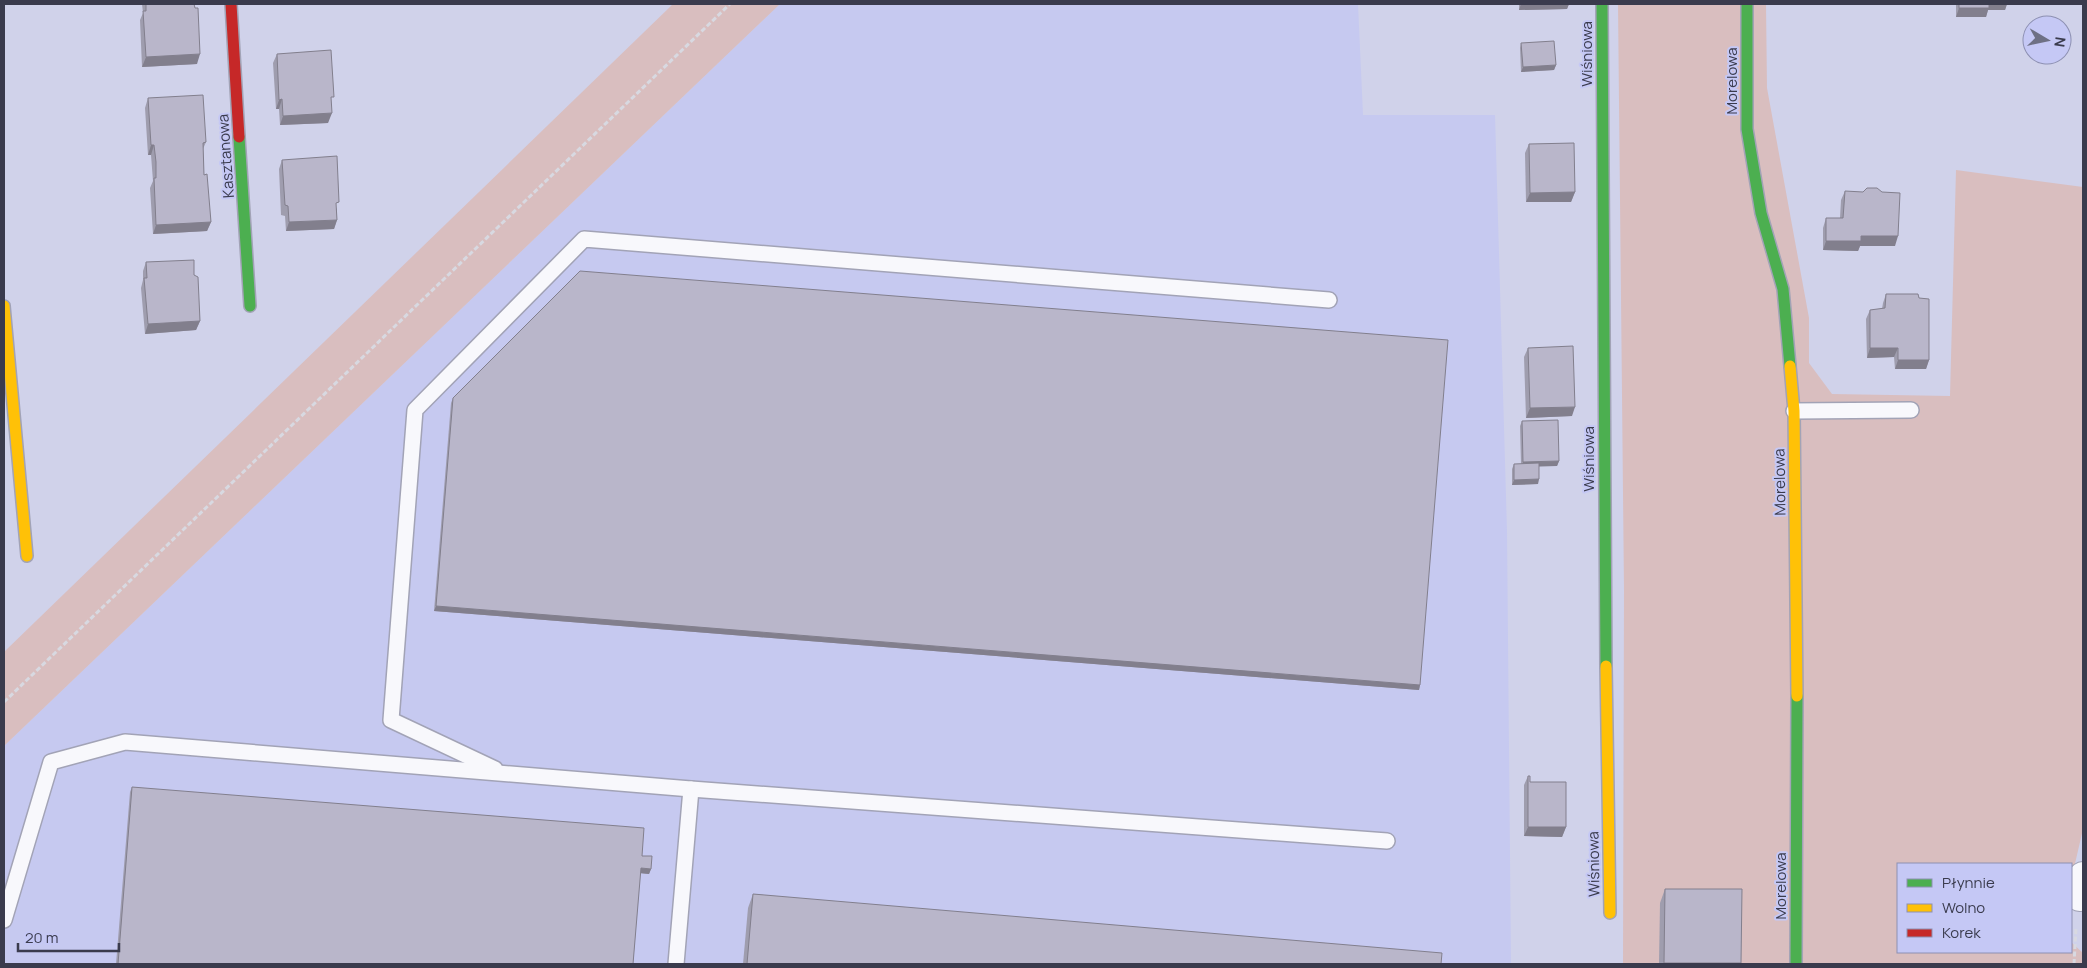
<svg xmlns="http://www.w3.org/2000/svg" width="2087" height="968" font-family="Manrope,sans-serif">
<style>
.built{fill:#c6c9f0}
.green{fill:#d9bebf}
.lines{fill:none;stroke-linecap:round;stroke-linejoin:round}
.lane-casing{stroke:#a2a3b6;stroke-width:18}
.street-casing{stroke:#a2a3b6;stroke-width:30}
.fast-casing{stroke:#a2a3b6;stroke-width:14}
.slow-casing{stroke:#a2a3b6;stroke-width:14}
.jam-casing{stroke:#a2a3b6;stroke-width:14}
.path{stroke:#d8d9e1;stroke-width:3;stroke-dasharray:5 2.5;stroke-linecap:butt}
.lane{stroke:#f8f8fc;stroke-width:15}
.street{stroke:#f8f8fc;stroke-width:28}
.fast{stroke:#4caf50;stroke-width:11}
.slow{stroke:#ffc107;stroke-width:11}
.jam{stroke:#c62828;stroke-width:11}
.wall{fill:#9f9dae}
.shaded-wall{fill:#827f8d}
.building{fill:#b9b6ca;stroke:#827f8d}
.labels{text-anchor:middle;stroke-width:4;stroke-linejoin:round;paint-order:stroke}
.street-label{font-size:15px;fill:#3a3b4d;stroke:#c5c8f5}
</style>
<rect width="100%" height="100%" fill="#d0d2ea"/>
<path class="built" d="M780,4H1358L1363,115H1495L1507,531L1511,964H4V746Z"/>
<g class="green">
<path d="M673,4H780L4,746V652Z"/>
<path d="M1618,4H1766L1767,88L1809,318V363L1832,394L1950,396L1956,170L2083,187V829L2071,881V864H1898V952H2071V942L2083,953V964H1623L1624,590Z"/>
</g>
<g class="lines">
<g class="lane-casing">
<g id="lane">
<path d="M1794,411L1911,410"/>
<path d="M495,769L391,720L415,410L584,239L1329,300"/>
<path d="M4,920L51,762L125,742L691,789L1387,841"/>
<path d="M676,964L691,789"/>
</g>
</g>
<g class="street-casing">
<path id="street" d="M2080,897L2083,876"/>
</g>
<g class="fast-casing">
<g id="fast">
<path d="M1602,4L1606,666"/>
<path d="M1747,4V129L1761,213L1783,289L1790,366"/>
<path d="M239,137L250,306"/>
<path d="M1796,964L1797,696"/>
</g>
</g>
<g class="slow-casing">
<g id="slow">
<path d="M4,306L27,556"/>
<path d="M1790,366L1794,411L1797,696"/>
<path d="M1606,666L1610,913"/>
</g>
</g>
<g class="jam-casing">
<path id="jam" d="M231,4L239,137"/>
</g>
<g class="path">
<path d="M4,702L730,4"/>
<path d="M2074,964L2076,928"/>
</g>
<use href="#lane" class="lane"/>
<use href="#street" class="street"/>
<use href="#fast" class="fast"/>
<use href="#slow" class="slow"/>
<use href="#jam" class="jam"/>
</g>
<g class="wall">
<path d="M142,4H194L197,64L142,67L140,20L143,13Z"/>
<path d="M1519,4H1569L1567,9L1519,10Z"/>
<path d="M1956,4H2007L2005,10H1988L1986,17H1956Z"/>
<path d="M1521,43L1556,65L1554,70L1521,72L1520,48Z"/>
<path d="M277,54L331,104L328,123L280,125L279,109H276L273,63Z"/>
<path d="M148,98L206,142L203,149L204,175L211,222L207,231L153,234L150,188L153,181L151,155H148L145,108Z"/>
<path d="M1529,144L1575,192L1571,202H1526L1525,153Z"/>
<path d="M282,160L337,209V220L334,229L286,231L285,216L281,215L279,169Z"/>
<path d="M1845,191L1895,246H1860L1858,251L1823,250V228L1826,218H1840L1841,200Z"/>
<path d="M146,262L194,275L200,321L196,330L145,334L141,288L143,280V271Z"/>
<path d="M1886,294L1929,360L1926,369H1895L1894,357L1867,358L1866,319L1870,310L1882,309L1883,303Z"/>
<path d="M1528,348L1572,416L1526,418L1524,357Z"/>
<path d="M453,398L1420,685L1419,690L434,611L451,403Z"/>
<path d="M1522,421L1559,461L1557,466H1539L1538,484L1512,485V469L1514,464H1521L1520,426Z"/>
<path d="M1528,776L1530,782L1566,827L1562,837L1524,836V785Z"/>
<path d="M132,787L642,856L651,869L649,874L640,873L633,964H116L130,792Z"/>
<path d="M1665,889L1741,963V964H1659L1660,903Z"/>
<path d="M753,894L1441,964H743L748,908Z"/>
</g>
<g class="shaded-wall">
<path d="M1521,4H1569L1567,9L1519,10Z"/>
<path d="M1988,4H2007L2005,10H1988L1986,17H1956L1959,8Z"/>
<path d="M200,54L197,64L142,67L146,57Z"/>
<path d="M1556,65L1554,70L1521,72L1523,67Z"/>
<path d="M282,99L279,109H276L279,100Z"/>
<path d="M332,113L328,123L280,125L283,116Z"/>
<path d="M151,145H154L151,155H148Z"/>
<path d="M1575,192L1571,202H1526L1530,193Z"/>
<path d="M337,220L334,229L286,231L289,222Z"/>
<path d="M211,222L207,231L153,234L156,225Z"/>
<path d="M1861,236H1898L1895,246H1860L1858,251L1823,250L1826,241Z"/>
<path d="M200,321L196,330L145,334L148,324Z"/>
<path d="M1870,348H1898L1894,357L1867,358Z"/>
<path d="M1898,360H1929L1926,369H1895Z"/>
<path d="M1575,407L1572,416L1526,418L1530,408Z"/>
<path d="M1559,461L1557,466L1521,467L1523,462Z"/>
<path d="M1539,479L1538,484L1512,485L1514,480Z"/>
<path d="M436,606L1420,685L1419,690L434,611Z"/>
<path d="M1528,827H1566L1562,837L1524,836Z"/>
<path d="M641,868L651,869L649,874L639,873Z"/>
<rect x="1664" y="963" width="77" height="1"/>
</g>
<g class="building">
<path d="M146,4H194L195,8H198L200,54L146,57L143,11H146Z"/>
<rect x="1959" y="4" width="30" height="4"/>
<path d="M1554,41L1556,65L1523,67L1521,43Z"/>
<path d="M331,50L334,97H331L332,113L283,116L282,99L279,100L277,54Z"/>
<path d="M203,95L206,142L203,143L204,175L207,174L211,222L156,225L154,178H156V162L154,145H151L148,98Z"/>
<path d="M1574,143L1575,192L1530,193L1529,144Z"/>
<path d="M337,156L339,202L336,203L337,220L289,222L288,206L285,205L282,160Z"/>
<path d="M1867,188H1877L1882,192L1900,193L1898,236H1861V241H1826V218H1843L1845,191L1863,192Z"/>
<path d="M194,260V275L198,277L200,321L148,324L144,278H147L146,262Z"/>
<path d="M580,271L1448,340L1420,685L436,606L453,398Z"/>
<path d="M1886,294H1918L1919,298L1929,299V360H1898V348H1870V310L1885,308Z"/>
<path d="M1573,346L1575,407L1530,408L1528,348Z"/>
<path d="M1558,420L1559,461L1523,462L1522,421Z"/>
<path d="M1539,463V479L1514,480V464Z"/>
<path d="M1528,776H1530V782H1566V827H1528Z"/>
<path d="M132,787L644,828L642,856H652L651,869L641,868L633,964H118Z"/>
<path d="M1665,889H1742L1741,963H1664Z"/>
<path d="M753,894L1442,953L1441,964H747Z"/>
</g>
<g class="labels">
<g class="street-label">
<text transform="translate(1587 54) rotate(-90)" y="5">Wiśniowa</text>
<text transform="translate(1732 81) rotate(-90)" y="5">Morelowa</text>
<text transform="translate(226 156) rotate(-94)" y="5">Kasztanowa</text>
<text transform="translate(1589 459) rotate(-90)" y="5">Wiśniowa</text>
<text transform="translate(1780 482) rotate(-91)" y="5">Morelowa</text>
<text transform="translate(1594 864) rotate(-91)" y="5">Wiśniowa</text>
<text transform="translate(1781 886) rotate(-90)" y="5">Morelowa</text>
</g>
</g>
<rect width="2087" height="968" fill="none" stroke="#3a3b4d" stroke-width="10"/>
<rect x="1897" y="863" width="175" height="90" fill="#c5c8f5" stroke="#8d90b2"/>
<rect x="1907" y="879" width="25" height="8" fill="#4caf50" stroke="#8d90b2"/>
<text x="1942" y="888" font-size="15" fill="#3a3b4d">Płynnie</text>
<rect x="1907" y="904" width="25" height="8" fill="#ffc107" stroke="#8d90b2"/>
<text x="1942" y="913" font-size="15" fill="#3a3b4d">Wolno</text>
<rect x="1907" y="929" width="25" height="8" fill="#c62828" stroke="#8d90b2"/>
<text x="1942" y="938" font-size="15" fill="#3a3b4d">Korek</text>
<g transform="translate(2047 40) rotate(99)"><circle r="24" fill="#c5c8f5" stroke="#8d90b2"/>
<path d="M0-4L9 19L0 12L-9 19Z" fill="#6e7084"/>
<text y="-8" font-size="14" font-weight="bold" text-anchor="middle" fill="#3a3b4d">N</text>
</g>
<path d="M18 943v8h101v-8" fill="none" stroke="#3a3b4d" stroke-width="2.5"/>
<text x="25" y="943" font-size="15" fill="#3a3b4d" stroke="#c5c8f5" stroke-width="4" paint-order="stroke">20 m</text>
</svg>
